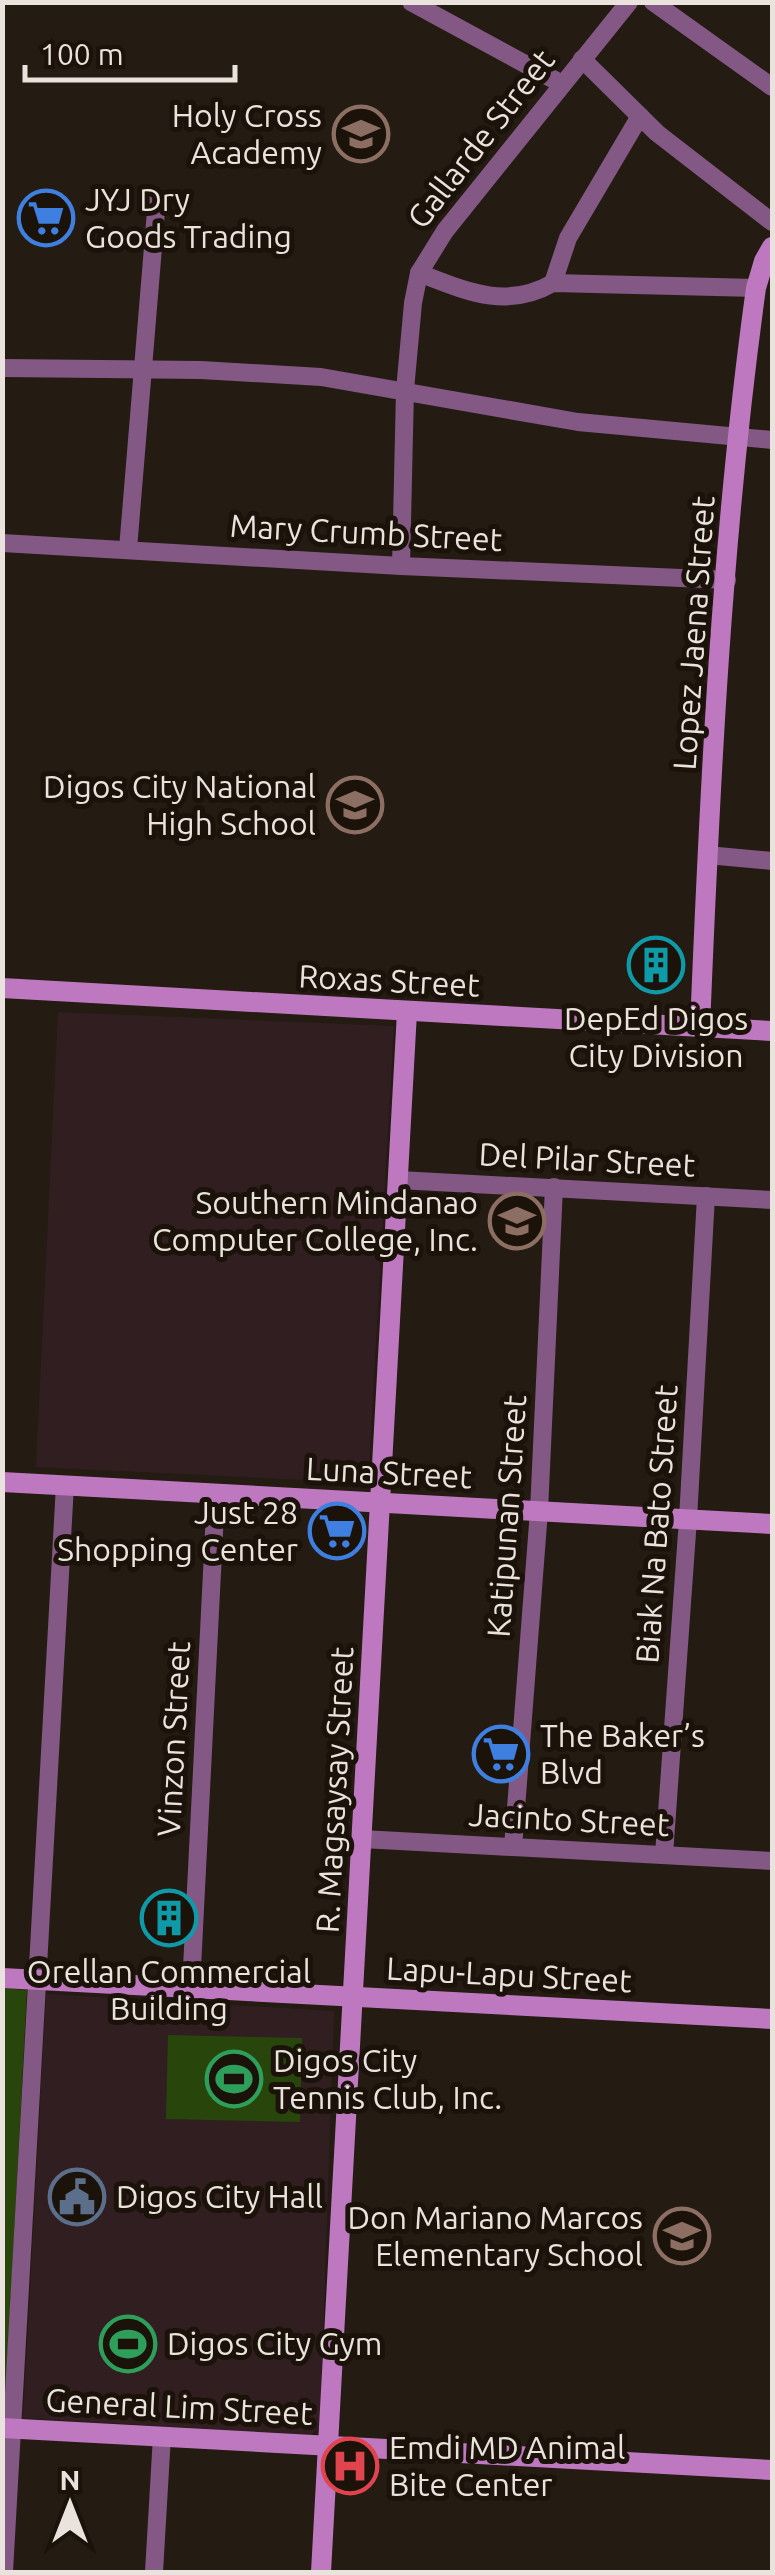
<svg xmlns="http://www.w3.org/2000/svg" width="775" height="2575" font-family="Ubuntu,sans-serif">
<style>
.commercial{fill:#311e21}
.green{fill:#28460b}
.lines{fill:none;stroke-linecap:round;stroke-linejoin:round}
.street{stroke:#835884;stroke-width:18}
.secondary{stroke:#be78c0;stroke-width:20}
.labels{text-anchor:middle;stroke-width:10;stroke-linejoin:round;paint-order:stroke}
.poi-label{font-size:32px;fill:#eae3dd;stroke:#1b120a;text-anchor:start}
.street-label{font-size:32px;fill:#eae3dd;stroke:#1b120a}
</style>
<rect width="100%" height="100%" fill="#241b12"/>
<g class="commercial">
<path d="M58,1012L394,1026L368,1483L36,1467Z"/>
<path d="M46,1994L334,2011L320,2426L311,2435L23,2418Z"/>
</g>
<g class="green">
<path d="M2,1988L27,1990L5,2407H2Z"/>
<path d="M168,2035L302,2038L300,2122L166,2119Z"/>
</g>
<g class="lines">
<g class="street">
<path d="M411,2L562,84"/>
<path d="M653,2L772,87"/>
<path d="M582,59L657,133L772,222"/>
<path d="M419,273C466,291 506,310 553,283L756,288"/>
<path d="M553,283L568,238L640,116"/>
<path d="M2,368L201,370L321,377L578,422L772,440"/>
<path d="M2,543L401,566L727,580"/>
<path d="M128,549L157,199"/>
<path d="M401,566L405,390L413,303L419,273L445,231L629,2"/>
<path d="M707,855L772,861"/>
<path d="M399,1180L772,1200"/>
<path d="M362,1839L772,1861"/>
<path d="M513,1847L539,1511L554,1187"/>
<path d="M664,1855L688,1519L706,1196"/>
<path d="M191,1988L216,1493"/>
<path d="M4,2572L65,1485"/>
<path d="M154,2572L162,2436"/>
</g>
<g class="secondary">
<path d="M2,988L772,1031"/>
<path d="M700,1028C710,781 722,533 756,288L764,261L772,247"/>
<path d="M2,1482L772,1524"/>
<path d="M2,1978L772,2019"/>
<path d="M2,2428L772,2470"/>
<path d="M321,2572L407,1012"/>
</g>
</g>
<defs>
<g id="school-ring" transform="scale(2.875)"><circle r="9.5" fill="#1b120a" stroke="#8d6e63" stroke-width="1.5"/><path d="M0-5L7-2L0 1L-7-2ZM-4 1L0 2.5L4 1V4Q0 6-4 4Z" fill="#8d6e63"/></g>
<g id="supermarket-ring" transform="scale(2.875)"><circle r="9.5" fill="#1b120a" stroke="#3f7fe0" stroke-width="1.5"/><path d="M-6-5.5h2.5l.6 2H6L4.5 2H-2.5L-4.4-4H-6ZM-1.5 3.2a1.3 1.3 0 1 0 .1 0ZM3 3.2a1.3 1.3 0 1 0 .1 0Z" fill="#3f7fe0"/></g>
<g id="building-ring" transform="scale(2.875)"><circle r="9.5" fill="#1b120a" stroke="#0f9aa8" stroke-width="1.5"/><path d="M-4-6H4V6H1V3H-1V6H-4ZM-2.5-4.3h1.7v1.8h-1.7ZM.8-4.3h1.7v1.8H.8ZM-2.5-1h1.7V.8h-1.7ZM.8-1h1.7V.8H.8Z" fill="#0f9aa8"/></g>
<g id="university-ring" transform="scale(2.875)"><circle r="9.5" fill="#1b120a" stroke="#8d6e63" stroke-width="1.5"/><path d="M0-5L7-2L0 1L-7-2ZM-4 1L0 2.5L4 1V4Q0 6-4 4Z" fill="#8d6e63"/></g>
<g id="stadium-ring" transform="scale(2.875)"><circle r="9.5" fill="#1b120a" stroke="#2e9e5b" stroke-width="1.5"/><path d="M0-5a6.5 5 0 1 0 0 10a6.5 5 0 1 0 0-10ZM-3.5-1.8h7v3.6h-7Z" fill="#2e9e5b"/></g>
<g id="civic-ring" transform="scale(2.875)"><circle r="9.5" fill="#1b120a" stroke="#5c6f8a" stroke-width="1.5"/><path d="M-.6-6.5H3V-4.5H.6V-3L4-1V1h2V6H-6V1h2V-1L-.6-3ZM-1.2 2.5V6h2.4V2.5Z" fill="#5c6f8a"/></g>
<g id="hospital-ring" transform="scale(2.875)"><circle r="9.5" fill="#1b120a" stroke="#e0444e" stroke-width="1.5"/><path d="M-5-5h3v3.5h4V-5h3V5h-3V1.5h-4V5h-3Z" fill="#e0444e"/></g>
</defs>
<g fill-rule="evenodd">
<use href="#school-ring" x="361" y="134"/>
<use href="#supermarket-ring" x="46" y="218"/>
<use href="#school-ring" x="355" y="805"/>
<use href="#building-ring" x="656" y="965"/>
<use href="#university-ring" x="517" y="1221"/>
<use href="#supermarket-ring" x="337" y="1531"/>
<use href="#supermarket-ring" x="501" y="1754"/>
<use href="#building-ring" x="169" y="1918"/>
<use href="#stadium-ring" x="234" y="2079"/>
<use href="#civic-ring" x="77" y="2197"/>
<use href="#school-ring" x="682" y="2236"/>
<use href="#stadium-ring" x="128" y="2344"/>
<use href="#hospital-ring" x="350" y="2466"/>
</g>
<g class="labels">
<g class="poi-label">
<text x="322" y="127" text-anchor="end">Holy Cross<tspan x="322" dy="37">Academy</tspan></text>
<text x="85" y="211">JYJ Dry<tspan x="85" dy="37">Goods Trading</tspan></text>
<text x="316" y="798" text-anchor="end">Digos City National<tspan x="316" dy="37">High School</tspan></text>
<text x="656" y="1030" text-anchor="middle">DepEd Digos<tspan x="656" dy="37">City Division</tspan></text>
<text x="478" y="1214" text-anchor="end">Southern Mindanao<tspan x="478" dy="37">Computer College, Inc.</tspan></text>
<text x="298" y="1524" text-anchor="end">Just 28<tspan x="298" dy="37">Shopping Center</tspan></text>
<text x="540" y="1747">The Baker’s<tspan x="540" dy="37">Blvd</tspan></text>
<text x="169" y="1983" text-anchor="middle">Orellan Commercial<tspan x="169" dy="37">Building</tspan></text>
<text x="273" y="2072">Digos City<tspan x="273" dy="37">Tennis Club, Inc.</tspan></text>
<text x="116" y="2208">Digos City Hall</text>
<text x="643" y="2229" text-anchor="end">Don Mariano Marcos<tspan x="643" dy="37">Elementary School</tspan></text>
<text x="167" y="2355">Digos City Gym</text>
<text x="389" y="2459">Emdi MD Animal<tspan x="389" dy="37">Bite Center</tspan></text>
</g>
<g class="street-label">
<text transform="translate(481 139) rotate(-52)" y="11">Gallarde Street</text>
<text transform="translate(366 533) rotate(3)" y="11">Mary Crumb Street</text>
<text transform="translate(694 633) rotate(-86)" y="11">Lopez Jaena Street</text>
<text transform="translate(389 981) rotate(3)" y="11">Roxas Street</text>
<text transform="translate(587 1160) rotate(3)" y="11">Del Pilar Street</text>
<text transform="translate(389 1473) rotate(3)" y="11">Luna Street</text>
<text transform="translate(507 1516) rotate(-86)" y="11">Katipunan Street</text>
<text transform="translate(657 1524) rotate(-86)" y="11">Biak Na Bato Street</text>
<text transform="translate(174 1739) rotate(-87)" y="11">Vinzon Street</text>
<text transform="translate(335 1790) rotate(-87)" y="11">R. Magsaysay Street</text>
<text transform="translate(569 1820) rotate(3)" y="11">Jacinto Street</text>
<text transform="translate(509 1975) rotate(3)" y="11">Lapu-Lapu Street</text>
<text transform="translate(179 2407) rotate(3)" y="11">General Lim Street</text>
</g>
</g>
<rect width="775" height="2575" fill="none" stroke="#eae3dd" stroke-width="10"/>
<g transform="translate(70 2505)" stroke="#1b120a" stroke-width="8" paint-order="stroke">
<path d="M0-8L18 38L0 25L-18 38Z" fill="#eae3dd"/>
<text y="-15" font-size="28" font-weight="bold" text-anchor="middle" fill="#eae3dd">N</text>
</g>
<path d="M25 65v15h210v-15" fill="none" stroke="#eae3dd" stroke-width="5"/>
<text x="40" y="65" font-size="30" fill="#eae3dd" stroke="#1b120a" stroke-width="8" paint-order="stroke">100 m</text>
</svg>
